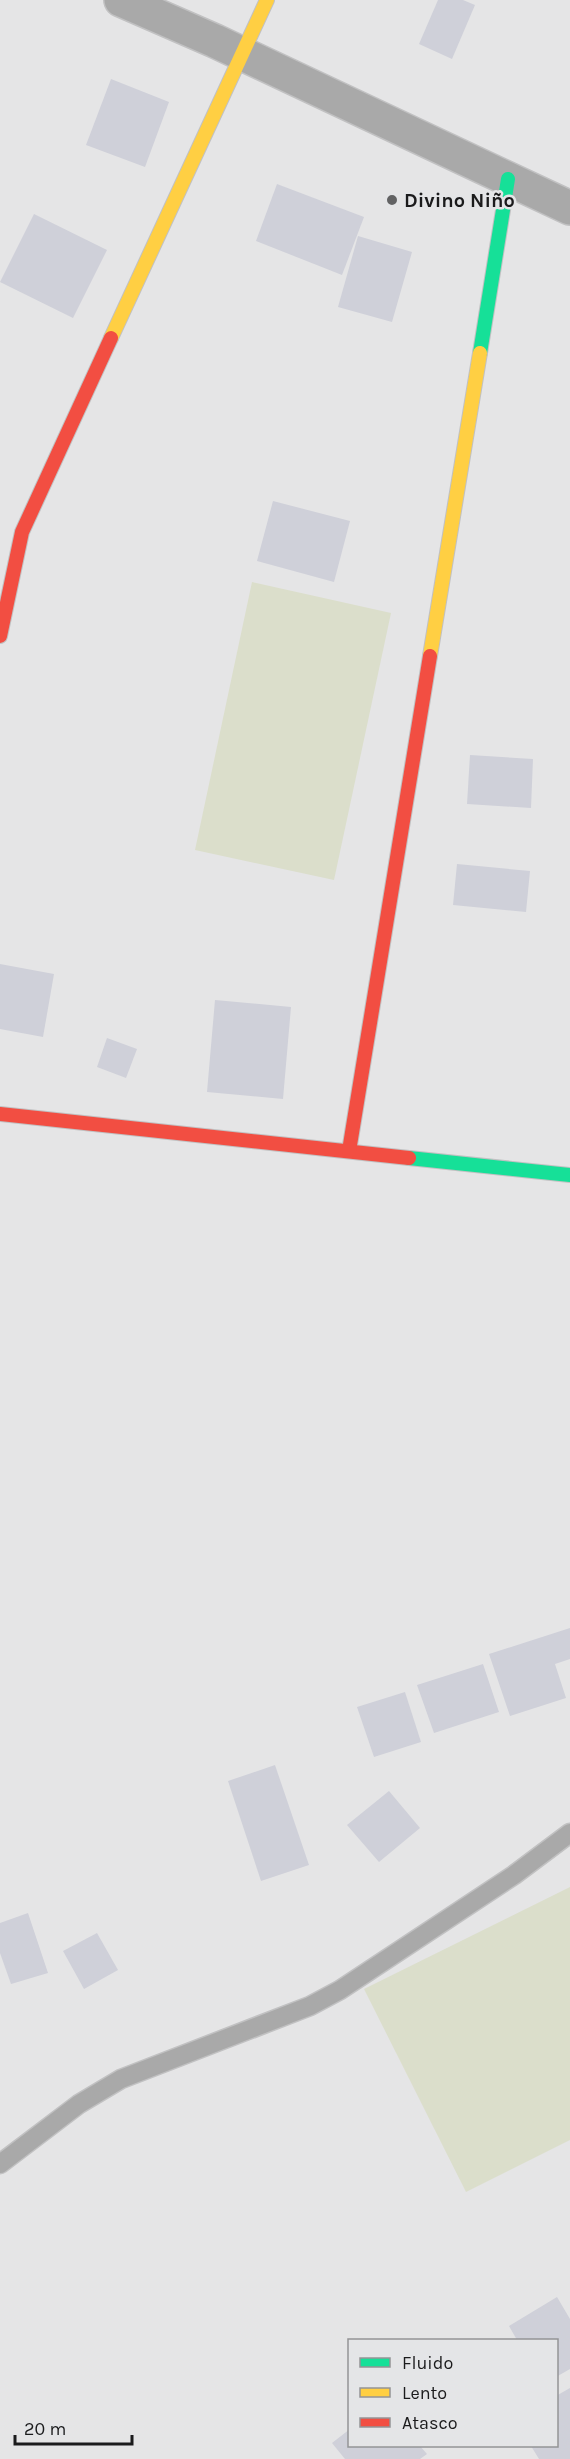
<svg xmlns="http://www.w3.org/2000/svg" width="570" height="2459" font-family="Karla,sans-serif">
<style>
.green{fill:#dbdecb}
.building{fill:#cfd0d9}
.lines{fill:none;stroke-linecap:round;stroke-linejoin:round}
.lane-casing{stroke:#c1c1c2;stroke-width:21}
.street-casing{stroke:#c1c1c2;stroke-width:36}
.fast-casing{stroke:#c1c1c2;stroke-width:16}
.slow-casing{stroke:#c1c1c2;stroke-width:16}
.jam-casing{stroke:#c1c1c2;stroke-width:16}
.lane{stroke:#a9a9a9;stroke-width:18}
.street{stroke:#a9a9a9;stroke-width:33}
.fast{stroke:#16e098;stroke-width:14}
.slow{stroke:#ffcf43;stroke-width:14}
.jam{stroke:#f24e42;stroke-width:14}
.poi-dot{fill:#626263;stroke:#e4e5e7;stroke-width:2}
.labels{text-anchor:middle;stroke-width:5;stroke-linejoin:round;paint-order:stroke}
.poi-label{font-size:20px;font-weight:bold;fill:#1b1b1c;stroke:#e4e5e7;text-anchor:start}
</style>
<rect width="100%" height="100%" fill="#e5e5e6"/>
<g class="green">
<path d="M252,582L391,613L334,880L195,850Z"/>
<path d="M570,1887V2140L466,2192L364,1989Z"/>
</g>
<g class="building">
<path d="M438,0H463L475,5L452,59L419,44Z"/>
<path d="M111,79L169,102L145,167L86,145Z"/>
<path d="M277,184L364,217L342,275L256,241Z"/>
<path d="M34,214L107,250L73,318L0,282Z"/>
<path d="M358,236L412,252L392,322L338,307Z"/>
<path d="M273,501L350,521L334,582L257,561Z"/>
<path d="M470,755L533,759L531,808L467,804Z"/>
<path d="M457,864L530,871L526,912L453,905Z"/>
<path d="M0,964L54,974L43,1037L0,1029Z"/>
<path d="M215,1000L291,1007L283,1099L207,1092Z"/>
<path d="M107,1038L137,1049L126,1078L97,1067Z"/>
<path d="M570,1628V1659L555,1664L566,1698L510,1716L489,1654Z"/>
<path d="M483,1664L499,1712L434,1733L417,1685Z"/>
<path d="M405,1692L421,1742L374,1757L357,1707Z"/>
<path d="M275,1765L309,1865L261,1881L228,1781Z"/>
<path d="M389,1791L420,1828L379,1862L347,1825Z"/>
<path d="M28,1913L48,1973L11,1984L0,1953V1923Z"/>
<path d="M97,1933L118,1970L84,1989L63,1951Z"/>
<path d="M557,2297L570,2319V2369L556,2377V2340H517L509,2326Z"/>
<path d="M570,2388V2459H539L531,2446H556V2396Z"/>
<path d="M350,2429V2446H420L427,2454L420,2459H345L332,2443Z"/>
</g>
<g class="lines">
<g class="lane-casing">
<path id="lane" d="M0,2164L79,2104L121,2079L310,2006L340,1990L514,1875L570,1833"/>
</g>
<g class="street-casing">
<path id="street" d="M121,0L215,41L570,208"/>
</g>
<g class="fast-casing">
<g id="fast">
<path d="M480,353L508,179"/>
<path d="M409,1158L570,1175"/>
</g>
</g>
<g class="slow-casing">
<g id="slow">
<path d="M111,338L267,0"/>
<path d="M430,656L480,353"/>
</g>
</g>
<g class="jam-casing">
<g id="jam">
<path d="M0,636L22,532L111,338"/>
<path d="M0,1114L409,1158"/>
<path d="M349,1151L430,656"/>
</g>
</g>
<use href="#lane" class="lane"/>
<use href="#street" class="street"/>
<use href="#fast" class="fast"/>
<use href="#slow" class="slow"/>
<use href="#jam" class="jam"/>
</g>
<circle class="poi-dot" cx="392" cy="200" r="6"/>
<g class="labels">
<g class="poi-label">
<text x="404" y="207">Divino Niño</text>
</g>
</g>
<rect x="348" y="2339" width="210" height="108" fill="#e4e5e7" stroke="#949496" stroke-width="1.5"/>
<rect x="360" y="2358" width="30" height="9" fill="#16e098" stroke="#949496" stroke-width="1.5"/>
<text x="402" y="2369" font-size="18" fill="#1b1b1c">Fluido</text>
<rect x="360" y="2388" width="30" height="9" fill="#ffcf43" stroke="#949496" stroke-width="1.5"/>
<text x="402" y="2399" font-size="18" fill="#1b1b1c">Lento</text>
<rect x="360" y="2418" width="30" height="9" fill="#f24e42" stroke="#949496" stroke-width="1.5"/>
<text x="402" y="2429" font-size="18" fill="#1b1b1c">Atasco</text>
<path d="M15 2435v9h117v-9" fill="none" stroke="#1b1b1c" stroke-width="3"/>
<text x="24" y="2435" font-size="18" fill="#1b1b1c" stroke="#e4e5e7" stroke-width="4.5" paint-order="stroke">20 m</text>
</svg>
